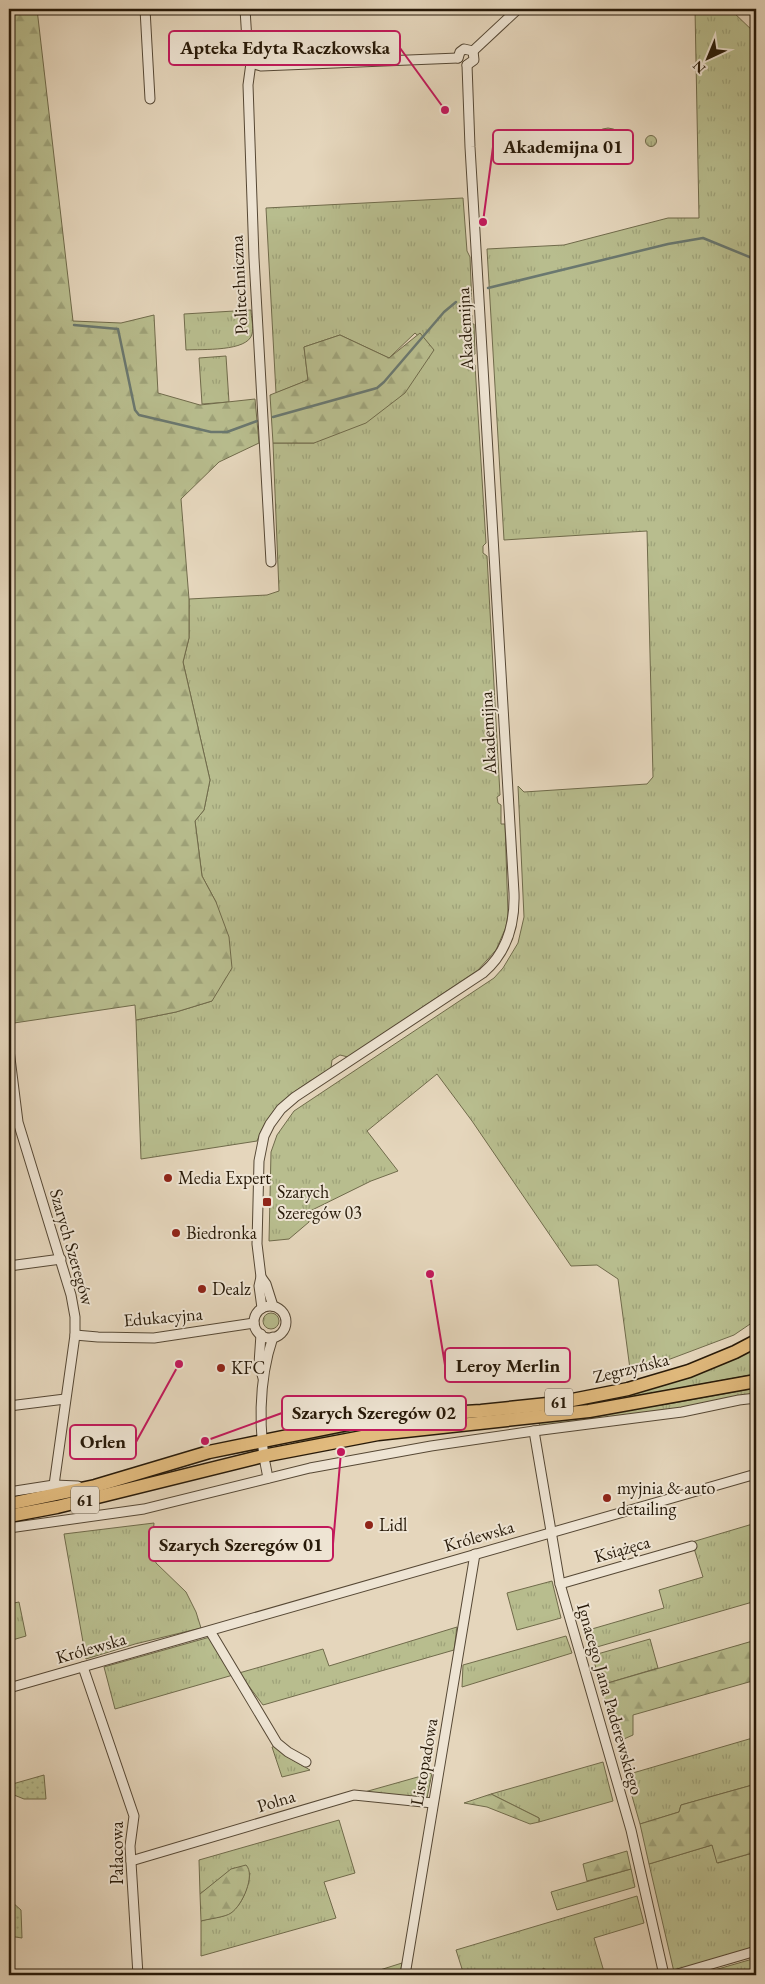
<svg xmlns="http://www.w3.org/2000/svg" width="765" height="1984" font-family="'EB Garamond',serif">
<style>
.grass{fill:url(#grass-tufts);stroke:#706b4b}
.forest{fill:url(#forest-firs);stroke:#706b4b}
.park{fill:url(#park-dots);stroke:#706b4b}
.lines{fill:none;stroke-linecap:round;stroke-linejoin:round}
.stream{stroke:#6a7870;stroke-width:2.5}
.street-casing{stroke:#564835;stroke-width:11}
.primary-casing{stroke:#271908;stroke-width:15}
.street{stroke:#eee4d3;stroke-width:9}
.primary{stroke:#e2bb7e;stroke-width:12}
.poi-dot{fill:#8f2418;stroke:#eee4d3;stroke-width:2}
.labels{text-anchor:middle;stroke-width:4;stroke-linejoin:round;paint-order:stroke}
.shield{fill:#eee4d3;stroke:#635645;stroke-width:1}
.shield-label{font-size:16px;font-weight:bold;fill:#271908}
.street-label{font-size:18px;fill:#271908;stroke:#eee4d3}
.poi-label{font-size:18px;fill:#271908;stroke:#eee4d3;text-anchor:start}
.leader{fill:none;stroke:#c2185b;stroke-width:2}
.callout-dot{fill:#c2185b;stroke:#eee4d3;stroke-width:2}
.callout{fill:#eee4d3;stroke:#c2185b;stroke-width:2}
.callout-label{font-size:19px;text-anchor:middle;font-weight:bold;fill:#271908}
</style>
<defs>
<pattern id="grass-tufts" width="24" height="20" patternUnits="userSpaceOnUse" patternTransform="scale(1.25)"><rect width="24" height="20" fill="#b8bd8e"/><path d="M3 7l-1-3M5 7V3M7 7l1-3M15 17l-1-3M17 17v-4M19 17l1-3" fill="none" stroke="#9ea279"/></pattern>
<pattern id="forest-firs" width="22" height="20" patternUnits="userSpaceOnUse" patternTransform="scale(1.25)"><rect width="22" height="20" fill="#b8bd8e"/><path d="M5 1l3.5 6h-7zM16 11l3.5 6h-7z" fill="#9ea279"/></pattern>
<pattern id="park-dots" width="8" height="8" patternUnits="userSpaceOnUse" patternTransform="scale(1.25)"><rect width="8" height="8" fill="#b8bd8e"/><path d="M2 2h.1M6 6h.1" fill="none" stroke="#9ea279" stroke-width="1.8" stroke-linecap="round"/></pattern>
</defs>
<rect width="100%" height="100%" fill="#e5d6bc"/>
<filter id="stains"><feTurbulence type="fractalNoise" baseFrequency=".004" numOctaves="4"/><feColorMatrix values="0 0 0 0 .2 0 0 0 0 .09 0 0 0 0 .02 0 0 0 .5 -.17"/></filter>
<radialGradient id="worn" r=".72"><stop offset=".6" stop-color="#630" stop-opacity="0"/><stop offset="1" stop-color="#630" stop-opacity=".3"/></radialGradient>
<g class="grass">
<path d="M695,9H730L756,34V1320L734,1335L657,1364L630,1369L618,1279L597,1265L571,1266L472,1121L437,1074L367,1131L398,1171L371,1181L308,1212L309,1222L289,1239L269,1241L271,1152L277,1135L294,1111L494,978L503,968L518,943L524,917L518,786L524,792L647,784L653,777L647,531L504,540L487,249L564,245L668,218H699Z"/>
<circle cx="651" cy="141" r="5.5"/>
<path d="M463,198L467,251L470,257L472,307H468L469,315H472V324H474L475,354L472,356L473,364L475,365L486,543L483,546V553L487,556L500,795L497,797L498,803L501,805V824H505L508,914L506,927L496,950L478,970L348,1057L340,1055L332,1060L331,1068C297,1090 272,1101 257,1141L141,1159L136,1020L176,1012L212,1001L216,902L202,876L195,821L204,810L210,780L183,662L189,638V599L267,595L279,591L273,443H314L434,350L415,333L389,358L340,335L304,347L308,380L276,393L266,208Z"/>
<path d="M251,310C251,317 254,327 252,334C248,352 201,349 186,350L184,314Z"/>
<path d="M226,356L229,402L202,404L199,358Z"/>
<circle cx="271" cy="1321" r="8"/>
<path d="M756,1348V1374L582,1406L371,1430L293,1442L393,1423L526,1412L600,1401L665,1385L692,1376Z"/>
<path d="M756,1388V1396L661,1413L540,1428L539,1422L668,1404Z"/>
<path d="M154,1523L152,1547L156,1563L186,1592L196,1612L201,1628L135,1644L86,1659L64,1534Z"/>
<path d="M756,1523V1601L590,1649L585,1631L664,1608L659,1590L703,1577L692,1542Z"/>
<path d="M552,1581L561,1618L517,1630L507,1593Z"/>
<path d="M19,1602L26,1636L9,1641V1604Z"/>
<path d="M457,1627L454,1650L263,1705L239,1673L323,1649L329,1666Z"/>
<path d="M566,1636L572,1653L462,1687L463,1665Z"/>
<path d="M210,1637L233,1675L115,1709L104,1667Z"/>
<path d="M650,1639L658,1668L601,1685L593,1658L594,1655Z"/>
<path d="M756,1737V1784L681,1805L679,1812L640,1824L626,1775Z"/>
<path d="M276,1746L286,1756L310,1770L282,1777L272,1747Z"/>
<path d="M603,1762L613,1801L539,1822V1818L491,1794Z"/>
<path d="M432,1773L427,1798L361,1793Z"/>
<path d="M339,1820L355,1873L324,1882L336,1918L201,1956V1921C209,1918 221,1918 228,1914C242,1907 248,1888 250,1873L234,1868L200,1894L199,1860Z"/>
<path d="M712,1845L718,1863L756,1852V1947L674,1972L649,1864Z"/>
<path d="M631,1869L635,1887L557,1910L551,1892Z"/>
<path d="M637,1896L644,1923L594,1938L605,1975H556L543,1968L544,1973L528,1970L506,1975H464L456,1950Z"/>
<path d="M756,1958V1975H712L711,1971Z"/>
<path d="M402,1963L400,1975H364Z"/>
</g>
<g class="forest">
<path d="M9,9H37L73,321L121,323L154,315L158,393L200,405L255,399L259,443L219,462L181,499L189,599V638L183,662L210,780L204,810L195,821L202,876L216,902L229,937L232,968L212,1001L176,1012L136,1020L135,1005L14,1023L9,1003Z"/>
<path d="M420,333L434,350L405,393L366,423L314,443H273L270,395L308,380L304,347L340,335L389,358Z"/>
<path d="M756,1640V1680L633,1715V1735L617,1742L601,1685Z"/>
<path d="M756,1784V1852L717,1863L712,1845L649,1864L640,1824L679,1812L681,1805Z"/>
<path d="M491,1794L539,1818V1822L530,1824L487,1807L464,1803Z"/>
<path d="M627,1851L631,1869L587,1881L583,1864Z"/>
<path d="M246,1865C256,1875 242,1906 231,1913C226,1917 208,1919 201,1921L200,1894L231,1869Z"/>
<path d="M528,1970L544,1973V1975H506Z"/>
</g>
<g class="park">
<circle cx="608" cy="142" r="14"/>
<path d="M44,1775L46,1799H24L9,1793V1785Z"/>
<path d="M12,1902L21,1910L22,1938L9,1936V1906Z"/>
</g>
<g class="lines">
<g class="stream">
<path d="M488,288L668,244L703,238L752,258"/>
<path d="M465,295L470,293"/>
<path d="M74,325L118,329L135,410L139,415L211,432H227L257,421"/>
<path d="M273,417L377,388L384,382L444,312L456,302"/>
</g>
<g class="street-casing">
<g id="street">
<path d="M145,9L150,99"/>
<path d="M245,9L248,57L251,63L248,85L254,258L271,562"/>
<path d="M473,51L518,9"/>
<path d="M458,58L460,52L464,49L473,51"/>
<path d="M251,63L261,66L458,58"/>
<path d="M467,65L474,60L473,51"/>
<path d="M9,1050L18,1122L71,1295L75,1317V1335L54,1485"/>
<path d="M9,1266L61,1259"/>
<path d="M261,1277L266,1284L273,1306"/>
<circle cx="270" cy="1322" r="16"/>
<path d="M262,1308L259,1286L261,1277L257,1244L259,1161L264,1136L270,1124L281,1109L295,1097L483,973C508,952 515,924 514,893L470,147L467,65"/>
<path d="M261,1334L259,1364L263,1378"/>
<path d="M75,1335L98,1337L154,1338L254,1323"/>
<path d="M9,1406L65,1399"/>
<path d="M534,1431L560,1584L631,1830L664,1975"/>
<path d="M268,1478C258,1434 258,1381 273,1337"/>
<path d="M9,1492L54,1485L78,1486"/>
<path d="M9,1528L144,1509L310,1468L431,1446L534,1431L682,1412L739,1400L756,1398"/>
<path d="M560,1584L692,1546"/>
<path d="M210,1631L277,1743L288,1752L306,1762"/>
<path d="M83,1667L134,1816L130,1846L138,1975"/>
<path d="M9,1688L756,1474"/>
<path d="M131,1861L354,1795L433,1803"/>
<path d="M405,1975L475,1554"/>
<path d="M674,1975L756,1951"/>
</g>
</g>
<g class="primary-casing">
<g id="primary">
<path d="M9,1504L95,1486L209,1452L382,1417L481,1411L557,1403L628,1389L689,1371L735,1352L756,1341"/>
<path d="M9,1516L57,1507L263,1456L378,1434L589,1411L756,1381"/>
</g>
</g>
<use href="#street" class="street"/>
<use href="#primary" class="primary"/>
</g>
<g class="poi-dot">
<circle cx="168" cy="1178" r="5"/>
<rect x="262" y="1197" width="10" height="10" rx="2.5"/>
<circle cx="176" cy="1233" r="5"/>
<circle cx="202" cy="1289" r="5"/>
<circle cx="221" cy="1368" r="5"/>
<circle cx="607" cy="1498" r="5"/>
<circle cx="369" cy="1525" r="5"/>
</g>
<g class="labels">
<g class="shield">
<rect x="545" y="1388.5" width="28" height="27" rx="4"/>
<rect x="71" y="1486.5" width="28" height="27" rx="4"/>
</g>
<g class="shield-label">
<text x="559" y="1408">61</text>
<text x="85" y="1506">61</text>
</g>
<g class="street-label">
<text transform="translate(239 285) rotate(-93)" y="6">Politechniczna</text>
<text transform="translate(465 329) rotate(-93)" y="6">Akademijna</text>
<text transform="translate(488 733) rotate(-93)" y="6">Akademijna</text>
<text transform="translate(72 1247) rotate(74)" y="6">Szarych Szeregów</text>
<text transform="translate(163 1317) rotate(-5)" y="6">Edukacyjna</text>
<text transform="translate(631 1368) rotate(-14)" y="6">Zegrzyńska</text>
<text transform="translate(479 1536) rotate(-16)" y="6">Królewska</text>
<text transform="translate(622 1549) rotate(-16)" y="6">Książęca</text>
<text transform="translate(91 1648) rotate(-16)" y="6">Królewska</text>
<text transform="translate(610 1699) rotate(74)" y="6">Ignacego Jana Paderewskiego</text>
<text transform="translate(424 1762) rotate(-80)" y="6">Listopadowa</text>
<text transform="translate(276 1801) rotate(-17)" y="6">Polna</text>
<text transform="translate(117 1853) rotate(-90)" y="6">Pałacowa</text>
</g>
<g class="poi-label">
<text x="178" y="1184">Media Expert</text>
<text x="277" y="1198">Szarych<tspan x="277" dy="21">Szeregów 03</tspan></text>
<text x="186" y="1239">Biedronka</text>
<text x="212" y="1295">Dealz</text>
<text x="231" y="1374">KFC</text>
<text x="617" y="1494">myjnia &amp; auto<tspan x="617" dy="21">detailing</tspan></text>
<text x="379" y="1531">Lidl</text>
</g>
</g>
<path class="leader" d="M445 110L400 48M483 222L493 147M430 1274L445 1365M205 1441L282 1413M179 1364L136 1442M341 1452L333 1544"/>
<g class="callout-dot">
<circle cx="445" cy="110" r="5"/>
<circle cx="483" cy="222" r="5"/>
<circle cx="430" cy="1274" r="5"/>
<circle cx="205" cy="1441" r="5"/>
<circle cx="179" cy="1364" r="5"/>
<circle cx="341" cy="1452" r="5"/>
</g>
<g class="callout">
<rect x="169" y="31" width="231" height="34" rx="5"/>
<rect x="493" y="130" width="140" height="34" rx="5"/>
<rect x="445" y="1348" width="125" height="34" rx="5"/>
<rect x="282" y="1396" width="184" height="34" rx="5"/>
<rect x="70" y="1425" width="66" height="34" rx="5"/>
<rect x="149" y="1527" width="184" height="34" rx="5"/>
</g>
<g class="callout-label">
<text x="285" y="54">Apteka Edyta Raczkowska</text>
<text x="563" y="153">Akademijna 01</text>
<text x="508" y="1372">Leroy Merlin</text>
<text x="374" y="1419">Szarych Szeregów 02</text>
<text x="103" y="1448">Orlen</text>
<text x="241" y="1551">Szarych Szeregów 01</text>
</g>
<rect width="765" height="1984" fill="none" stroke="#e5d6bc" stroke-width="30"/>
<rect x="10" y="10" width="745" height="1964" fill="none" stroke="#271908" stroke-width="2.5"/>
<rect x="15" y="15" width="735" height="1954" fill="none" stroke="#271908"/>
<g transform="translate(708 58) rotate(224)" stroke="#eee4d3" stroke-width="4" paint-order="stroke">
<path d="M0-4L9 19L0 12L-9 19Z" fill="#271908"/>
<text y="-8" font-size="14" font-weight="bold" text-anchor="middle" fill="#271908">N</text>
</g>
<rect width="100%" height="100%" filter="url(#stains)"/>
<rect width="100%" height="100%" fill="url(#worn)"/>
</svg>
